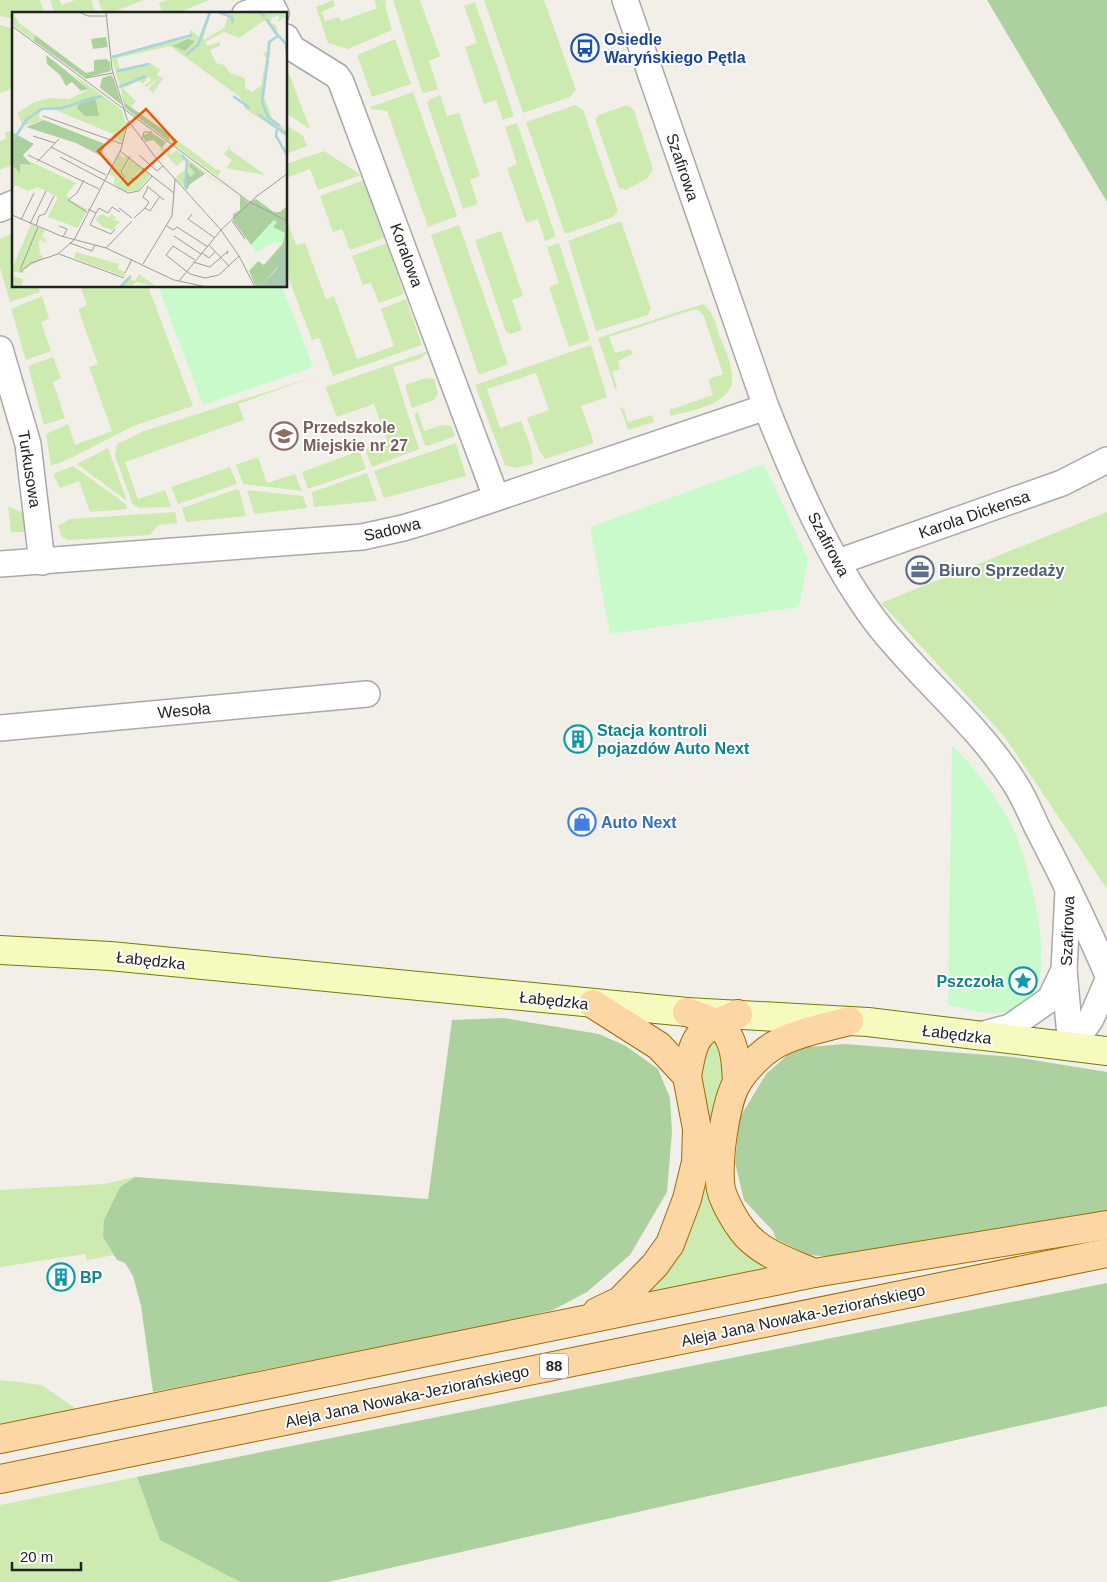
<svg xmlns="http://www.w3.org/2000/svg" width="1107" height="1582" font-family="Helvetica,sans-serif">
<style>
.grass{fill:#cdebb0}
.forest{fill:#add19e}
.park{fill:#c8facc}
.lines{fill:none;stroke-linecap:round;stroke-linejoin:round}
.street-casing{stroke:#a9a9a9;stroke-width:28}
.secondary-casing{stroke:#707d05;stroke-width:30}
.primary-casing{stroke:#a06b00;stroke-width:30}
.street{stroke:#fff;stroke-width:25}
.secondary{stroke:#f7fabf;stroke-width:28}
.primary{stroke:#fcd6a4;stroke-width:28}
.labels{text-anchor:middle;stroke-width:4;stroke-linejoin:round;paint-order:stroke}
.shield{fill:#fff;stroke:#646464;stroke-width:1}
.shield-label{font-size:15px;font-weight:bold;fill:#222}
.transit-label{font-size:16px;font-weight:bold;fill:#164399;stroke:#fff;text-anchor:start}
.street-label{font-size:16px;fill:#222;stroke:#fff}
.education-label{font-size:16px;font-weight:bold;fill:#785e54;stroke:#fff;text-anchor:start}
.service-label{font-size:16px;font-weight:bold;fill:#4e5e75;stroke:#fff;text-anchor:start}
.culture-label{font-size:16px;font-weight:bold;fill:#0d838f;stroke:#fff;text-anchor:start}
.shop-label{font-size:16px;font-weight:bold;fill:#366cbe;stroke:#fff;text-anchor:start}
.inset-river{fill:none;stroke:#aad3df;stroke-width:2.5}
.inset-road{fill:none;stroke:#9f9d99;stroke-width:1}
.view{fill:#e8590c;fill-opacity:0.15;stroke:#e8590c;stroke-width:2.5}
.inset-edge{fill:none;stroke:#222;stroke-width:2.5}
</style>
<rect width="100%" height="100%" fill="#f2efe9"/>
<g class="grass">
<path d="M0,0H40L45,14H14V19L0,16Z"/>
<path d="M50,0H59L62,5L75,0H91L96,14H55Z"/>
<path d="M98,0H144L108,14H104Z"/>
<path d="M167,0H209L175,14H163L159,3Z"/>
<path d="M333,0L335,6L322,12L325,21L339,17L341,21L377,8L374,0H386L385,5L392,30L348,49L328,43L316,7Z"/>
<path d="M393,0H420L440,56L429,61L438,89L425,93L422,92Z"/>
<path d="M484,0H544L576,90L570,97L523,113Z"/>
<path d="M475,2L514,116L503,120L496,100L484,104L465,47L477,43L464,6Z"/>
<path d="M0,25L14,29V88L0,93Z"/>
<path d="M395,39L411,84L372,97L357,55Z"/>
<path d="M289,73L310,129L286,113V74Z"/>
<path d="M413,92L457,216L428,227L387,111L371,109L370,107Z"/>
<path d="M440,95L447,116L459,113L480,176L470,180L478,204L463,209L427,103L429,100Z"/>
<path d="M575,105L583,110L618,211L613,217L565,234L526,122Z"/>
<path d="M627,105L634,110L653,169L648,178L626,190L619,188L595,119L599,115Z"/>
<path d="M517,123L556,237L545,241L538,219L526,223L507,168L517,164L505,127Z"/>
<path d="M286,125L303,136L307,146L286,154Z"/>
<path d="M14,130V164L0,170V141L7,138L5,133Z"/>
<path d="M324,151L361,175L318,190L310,169L286,178V164Z"/>
<path d="M364,180L384,238L350,250L342,229L333,232L320,196Z"/>
<path d="M286,218L296,245L305,243L326,299L334,296L357,359L394,346L381,309L406,299L422,345L333,376L319,338L312,340L286,272Z"/>
<path d="M621,221L651,309L648,315L596,331L568,241Z"/>
<path d="M459,225L508,364L479,375L431,235Z"/>
<path d="M501,231L523,296L512,300L522,330L511,334L506,332L475,240Z"/>
<path d="M14,233V286H38L40,292L10,302L0,268V239Z"/>
<path d="M387,243L404,294L379,303L371,283L363,285L352,256Z"/>
<path d="M559,243L590,340L569,347L549,287L559,283L547,247Z"/>
<path d="M80,286H148L193,406L133,426L71,458L51,466L46,434L68,424L75,445L112,431L89,367L98,364L78,309L87,305Z"/>
<path d="M42,296L49,319L41,322L51,351L26,360L11,309Z"/>
<path d="M703,304C714,311 716,326 720,337C725,349 731,362 732,374C736,405 692,410 671,416L669,410L713,395L708,379L723,374L703,314L695,309L609,337L615,353L630,349L633,354L618,361L620,369L612,372L617,387L615,389L598,338Z"/>
<path d="M591,345L607,397L581,406L594,443L545,459L539,450L527,418L549,410L536,373L487,389L500,428L521,421L531,448L533,464L515,468L505,465L475,385Z"/>
<path d="M431,350L420,359L393,367L419,449L372,467L365,449L387,441L374,404L337,417L325,387Z"/>
<path d="M53,357L61,378L53,382L65,418L44,425L28,366Z"/>
<path d="M320,375L238,404L244,420L125,462L138,499L165,490L171,507L139,508L133,505L115,456L117,444L144,431Z"/>
<path d="M425,378L434,379L438,394L434,400L412,408L405,385Z"/>
<path d="M620,407L624,409L628,422L652,415L654,422L628,430Z"/>
<path d="M418,412L424,431L442,425L451,426L455,436L428,446L425,445L414,414Z"/>
<path d="M456,443L466,476L384,498L374,471Z"/>
<path d="M108,448L127,501L77,464Z"/>
<path d="M359,451L366,469L308,489L302,472Z"/>
<path d="M258,457L267,483L295,474L302,491L243,484L236,465Z"/>
<path d="M73,466L126,504L127,509L90,512L79,481L60,488L53,474Z"/>
<path d="M230,467L237,484L178,504L171,487Z"/>
<path d="M367,473L377,501L314,507L312,492Z"/>
<path d="M237,489L239,490L246,516L186,522L182,508Z"/>
<path d="M247,490L303,496L307,508L254,514Z"/>
<path d="M8,506L26,514V532H11Z"/>
<path d="M175,512L178,523L158,525L150,535L69,540L62,537L58,526L70,519Z"/>
<path d="M1107,512V889L1004,736L881,603Z"/>
<path d="M713,1040L721,1046L729,1067L709,1170L772,1270L639,1298L678,1245L699,1077L706,1046Z"/>
<path d="M135,1177L120,1187L103,1237L114,1255L87,1260L85,1254L0,1267V1190L104,1184Z"/>
<path d="M0,1380L42,1385L82,1413L0,1429Z"/>
<path d="M137,1477L160,1540L240,1582H0V1505Z"/>
</g>
<g class="forest">
<path d="M987,0H1107V202Z"/>
<path d="M504,1018L599,1034L626,1046L658,1069L670,1098L672,1132L667,1192L630,1255L587,1292L553,1310L494,1324L153,1392L141,1306L133,1276L125,1263L117,1260L103,1237L104,1220L120,1187L135,1177L428,1199L452,1020Z"/>
<path d="M845,1044L1014,1057L1107,1072V1211L840,1257L807,1255L776,1239L773,1231L744,1200L735,1163L739,1119L766,1074L796,1048Z"/>
<path d="M1107,1283V1406L328,1582H240L160,1540L137,1477Z"/>
</g>
<g class="park">
<path d="M158,286H282L313,367L203,405Z"/>
<path d="M764,464L808,559L799,607L610,634L590,527Z"/>
<path d="M952,745C976,770 992,789 1009,820C1027,853 1054,958 1035,990C1030,998 1021,1007 1012,1010C993,1018 968,1009 948,1005Z"/>
</g>
<g class="lines">
<g class="street-casing">
<g id="street">
<path d="M625,0L766,407C795,480 828,558 876,622C919,678 976,722 1014,782C1025,798 1031,816 1040,833C1064,879 1086,925 1107,973"/>
<path d="M245,14L271,4L276,14"/>
<path d="M286,37L292,48L337,76L341,82L496,497"/>
<path d="M0,209L14,203"/>
<path d="M0,349L28,444L42,562"/>
<path d="M838,562L1062,483L1107,460"/>
<path d="M0,564L362,537L403,528L443,516L766,407"/>
<path d="M0,728L367,694"/>
<path d="M1068,891L1064,970L1071,1047"/>
<path d="M980,1035L1010,1027L1050,999L1064,970"/>
<path d="M1071,1047L1091,1019L1107,982"/>
</g>
</g>
<g class="secondary-casing">
<path id="secondary" d="M0,950L110,956L687,1012L868,1022L1107,1051"/>
</g>
<g class="primary-casing">
<g id="primary">
<path d="M593,1004L659,1046L687,1076L697,1129L696,1162L687,1199L670,1244L655,1265L620,1301L597,1312"/>
<path d="M687,1012C697,1016 712,1020 720,1026C736,1040 736,1064 737,1083"/>
<path d="M687,1076C695,1032 697,1032 738,1014"/>
<path d="M814,1273C789,1262 759,1253 742,1230C735,1221 726,1205 722,1193C715,1171 725,1101 738,1081C746,1069 760,1054 773,1046C795,1033 824,1028 849,1021"/>
<path d="M0,1439L814,1273L1107,1225"/>
<path d="M0,1479L1107,1253"/>
</g>
</g>
<use href="#street" class="street"/>
<use href="#secondary" class="secondary"/>
<use href="#primary" class="primary"/>
</g>
<defs>
<g id="bus-ring" transform="scale(1.4375)"><circle r="9.5" fill="#fff" stroke="#1a4fb4" stroke-width="1.5"/><path d="M-5-6H5V4H4V6H2V4H-2V6H-4V4H-5ZM-3.5-4V0h7V-4ZM-3.5 1.2v1.5H-2V1.2ZM2 1.2v1.5H3.5V1.2Z" fill="#1a4fb4"/></g>
<g id="school-ring" transform="scale(1.4375)"><circle r="9.5" fill="#fff" stroke="#8d6e63" stroke-width="1.5"/><path d="M0-5L7-2L0 1L-7-2ZM-4 1L0 2.5L4 1V4Q0 6-4 4Z" fill="#8d6e63"/></g>
<g id="office-ring" transform="scale(1.4375)"><circle r="9.5" fill="#fff" stroke="#5c6f8a" stroke-width="1.5"/><path d="M-6-3h4V-5.5h4V-3h4V5H-6ZM-1-4.5V-3h2v-1.5ZM-6 0V1H6V0Z" fill="#5c6f8a"/></g>
<g id="building-ring" transform="scale(1.4375)"><circle r="9.5" fill="#fff" stroke="#0f9aa8" stroke-width="1.5"/><path d="M-4-6H4V6H1V3H-1V6H-4ZM-2.5-4.3h1.7v1.8h-1.7ZM.8-4.3h1.7v1.8H.8ZM-2.5-1h1.7V.8h-1.7ZM.8-1h1.7V.8H.8Z" fill="#0f9aa8"/></g>
<g id="shop-ring" transform="scale(1.4375)"><circle r="9.5" fill="#fff" stroke="#3f7fe0" stroke-width="1.5"/><path d="M-5-2.5h2.3a2.7 3.5 0 0 1 5.4 0H5L5.5 6h-11ZM-1.5-2.5h3a1.5 2.3 0 0 0-3 0Z" fill="#3f7fe0"/></g>
<g id="sight-ring" transform="scale(1.4375)"><circle r="9.5" fill="#fff" stroke="#0f9aa8" stroke-width="1.5"/><path d="M0-6L1.8-2.2L6-1.7L2.9 1.2L3.7 5.4L0 3.3L-3.7 5.4L-2.9 1.2L-6-1.7L-1.8-2.2Z" fill="#0f9aa8"/></g>
</defs>
<g fill-rule="evenodd">
<use href="#bus-ring" x="585" y="48"/>
<use href="#school-ring" x="284" y="436"/>
<use href="#office-ring" x="920" y="570"/>
<use href="#building-ring" x="578" y="739"/>
<use href="#shop-ring" x="582" y="822"/>
<use href="#sight-ring" x="1023" y="981"/>
<use href="#building-ring" x="61" y="1277"/>
</g>
<g class="labels">
<rect class="shield" x="540" y="1353.5" width="28" height="25" rx="4"/>
<g class="shield-label">
<text x="554" y="1371">88</text>
</g>
<g class="transit-label">
<text x="604" y="45">Osiedle<tspan x="604" dy="18">Waryńskiego Pętla</tspan></text>
</g>
<g class="street-label">
<text transform="translate(683 167) rotate(71)" y="6">Szafirowa</text>
<text transform="translate(407 255) rotate(70)" y="6">Koralowa</text>
<text transform="translate(30 469) rotate(81)" y="6">Turkusowa</text>
<text transform="translate(974 514) rotate(-19)" y="6">Karola Dickensa</text>
<text transform="translate(392 529) rotate(-13)" y="6">Sadowa</text>
<text transform="translate(829 544) rotate(62)" y="6">Szafirowa</text>
<text transform="translate(184 710) rotate(-5)" y="6">Wesoła</text>
<text transform="translate(1067 931) rotate(-88)" y="6">Szafirowa</text>
<text transform="translate(151 960) rotate(6)" y="6">Łabędzka</text>
<text transform="translate(554 1000) rotate(6)" y="6">Łabędzka</text>
<text transform="translate(957 1034) rotate(7)" y="6">Łabędzka</text>
<text transform="translate(803 1315) rotate(-12)" y="6">Aleja Jana Nowaka-Jeziorańskiego</text>
<text transform="translate(407 1396) rotate(-12)" y="6">Aleja Jana Nowaka-Jeziorańskiego</text>
</g>
<g class="education-label">
<text x="303" y="433">Przedszkole<tspan x="303" dy="18">Miejskie nr 27</tspan></text>
</g>
<g class="service-label">
<text x="939" y="576">Biuro Sprzedaży</text>
</g>
<g class="culture-label">
<text x="597" y="736">Stacja kontroli<tspan x="597" dy="18">pojazdów Auto Next</tspan></text>
<text x="1004" y="987" text-anchor="end">Pszczoła</text>
<text x="80" y="1283">BP</text>
</g>
<g class="shop-label">
<text x="601" y="828">Auto Next</text>
</g>
</g>
<g transform="translate(12 12)">
<rect width="275" height="275" fill="#f2efe9"/>
<path d="M1,0L6,10L23,23L22,29L0,12ZM197,0H199L191,28L212,16L216,5L204,0H273V5L266,10L267,4L260,5L259,11L255,10L264,13L266,24L259,30L252,84L260,106L275,119V124L233,97L228,85L158,34L105,46L108,58L138,51L148,58L145,63L151,66L141,81L137,77L140,72L144,73L142,71L144,67L135,75L132,73L139,69L137,64L131,72L127,69L111,76L124,89L119,95L113,91L99,44L178,23V17L187,25ZM253,8L265,24L258,29L256,40L251,41L254,46L249,74L240,80L233,76V66L218,61L212,53L204,51L198,38L208,34V30L195,34L193,30L212,20L227,26ZM60,61L110,98L114,111L111,130L101,125V122L36,95L28,97L27,105L32,108L11,114L5,101L23,90L38,86L57,87L76,78ZM157,122L205,158H209L206,164L236,187L157,129ZM220,131L217,137L253,163L214,156L220,148L212,142ZM151,135L159,142L164,138L227,186L179,151L183,161L172,175L163,166L175,156V149L173,147L165,154L148,137ZM108,140L109,145H117L108,165L114,167L110,162L118,146L131,156L120,167L124,169L131,157L138,163L127,178L113,180L102,172L103,165L96,162ZM0,145L7,161L8,152L18,154L13,147L64,171L54,183L58,188L75,197L66,216L36,205L46,185L26,175L16,179L3,173L0,179ZM90,202L98,206L99,202L105,206L101,207L108,210L100,218L91,215L83,207ZM19,212L33,218L30,225L34,227L32,231L28,227L27,231L28,242L32,246L11,258L13,261L1,260V264L11,267L9,275H0V257ZM64,240L107,252L106,257L113,260V265L62,246ZM127,262L145,275L125,270L117,275H107L116,266L123,269Z" fill="#cdebb0" fill-rule="evenodd"/>
<path d="M23,23L74,61L82,59V48L94,47L98,50L99,59L73,66L22,29ZM94,25L96,35L81,37L79,27ZM176,27L183,29L173,39L161,34ZM34,43L47,53L76,77L69,79L60,70L54,74L48,63L35,52ZM99,63L101,65L110,93L88,76L90,66ZM109,80L113,91L157,122V129L113,96ZM83,84L87,104H73L65,96L69,88ZM32,108L93,132L89,144L64,131L14,115ZM0,120L22,132L11,143L19,153L8,152V161L2,155L0,145ZM139,120L154,130L150,136L141,128L133,130L131,123ZM179,151L193,162L178,172L175,178L172,175L175,159L178,165L183,161L177,154ZM228,184L237,191L244,187L262,200H268L275,194V230L267,244L266,255L248,275H244L237,259L246,249L252,253L271,231L260,215L262,208L239,233L221,209V202L228,198Z" fill="#add19e"/>
<path d="M275,230V275H248L266,256L261,250Z" fill="#aacbaf"/>
<path d="M262,208L265,210L261,215L273,221L271,231L262,230L241,242L243,237L239,233Z" fill="#c8facc"/>
<path class="inset-river" d="M206,0L220,5L221,11M238,0H248L253,5M254,7L266,24L257,30L256,46M266,23L274,32L275,43M174,43L186,33L198,0M100,45L180,23M256,47L250,90L256,105L268,114M105,59L137,52M107,75L134,64M221,84L238,96M246,102L275,123M265,117L264,124L275,143M0,130L15,107L30,97L50,96L90,84M170,143L175,149L173,176M108,275L119,264"/>
<path class="inset-road" d="M67,0L76,4H94M94,0L100,57L115,107L144,146L209,218L227,244L243,275M0,14L236,189L275,209M73,66L101,61M31,104L110,132M21,124L43,131M130,128L132,120H140M39,135L94,163M108,139L162,181M16,143L87,177M127,143L145,159L151,154M48,145L116,181L127,179L140,164M25,150L47,127M113,166L109,160L118,144M120,166L124,168L132,156M72,168L65,181L56,188L75,200M135,174L152,188M107,196L120,206M133,196L137,190L131,185L136,175M76,197L84,201L87,196L96,201L100,195L108,200M84,201L78,213L99,222L103,217M180,202L176,207L203,226M0,203L49,224L94,236L162,268L195,275M122,206L133,196L138,199L148,184M9,208L22,181M220,209L233,227M18,212L34,179M24,214L27,204L33,202L42,184M47,214L55,217L51,225M155,214L161,218L165,215L196,235M162,224L189,242M58,231L80,239L83,233M197,233L217,254M94,236L120,209M190,241L197,246L203,240M47,242L112,266M183,248L161,234L154,243L178,262L193,266L207,263L227,244M181,250L198,255L216,239L215,242M131,252L160,204L163,167M8,258L26,215M8,260L19,251L46,242L62,228L109,137L116,110M113,261L120,247M167,269L209,218L245,184L275,162"/>
<path class="view" d="M134,97L164,130L116,173L86,139Z"/>
<rect width="275" height="275" class="inset-edge"/>
</g>
<path d="M12 1562v8h69v-8" fill="none" stroke="#222222" stroke-width="2.5"/>
<text x="20" y="1562" font-size="15" fill="#222222" stroke="#ffffff" stroke-width="4" paint-order="stroke">20 m</text>
</svg>
